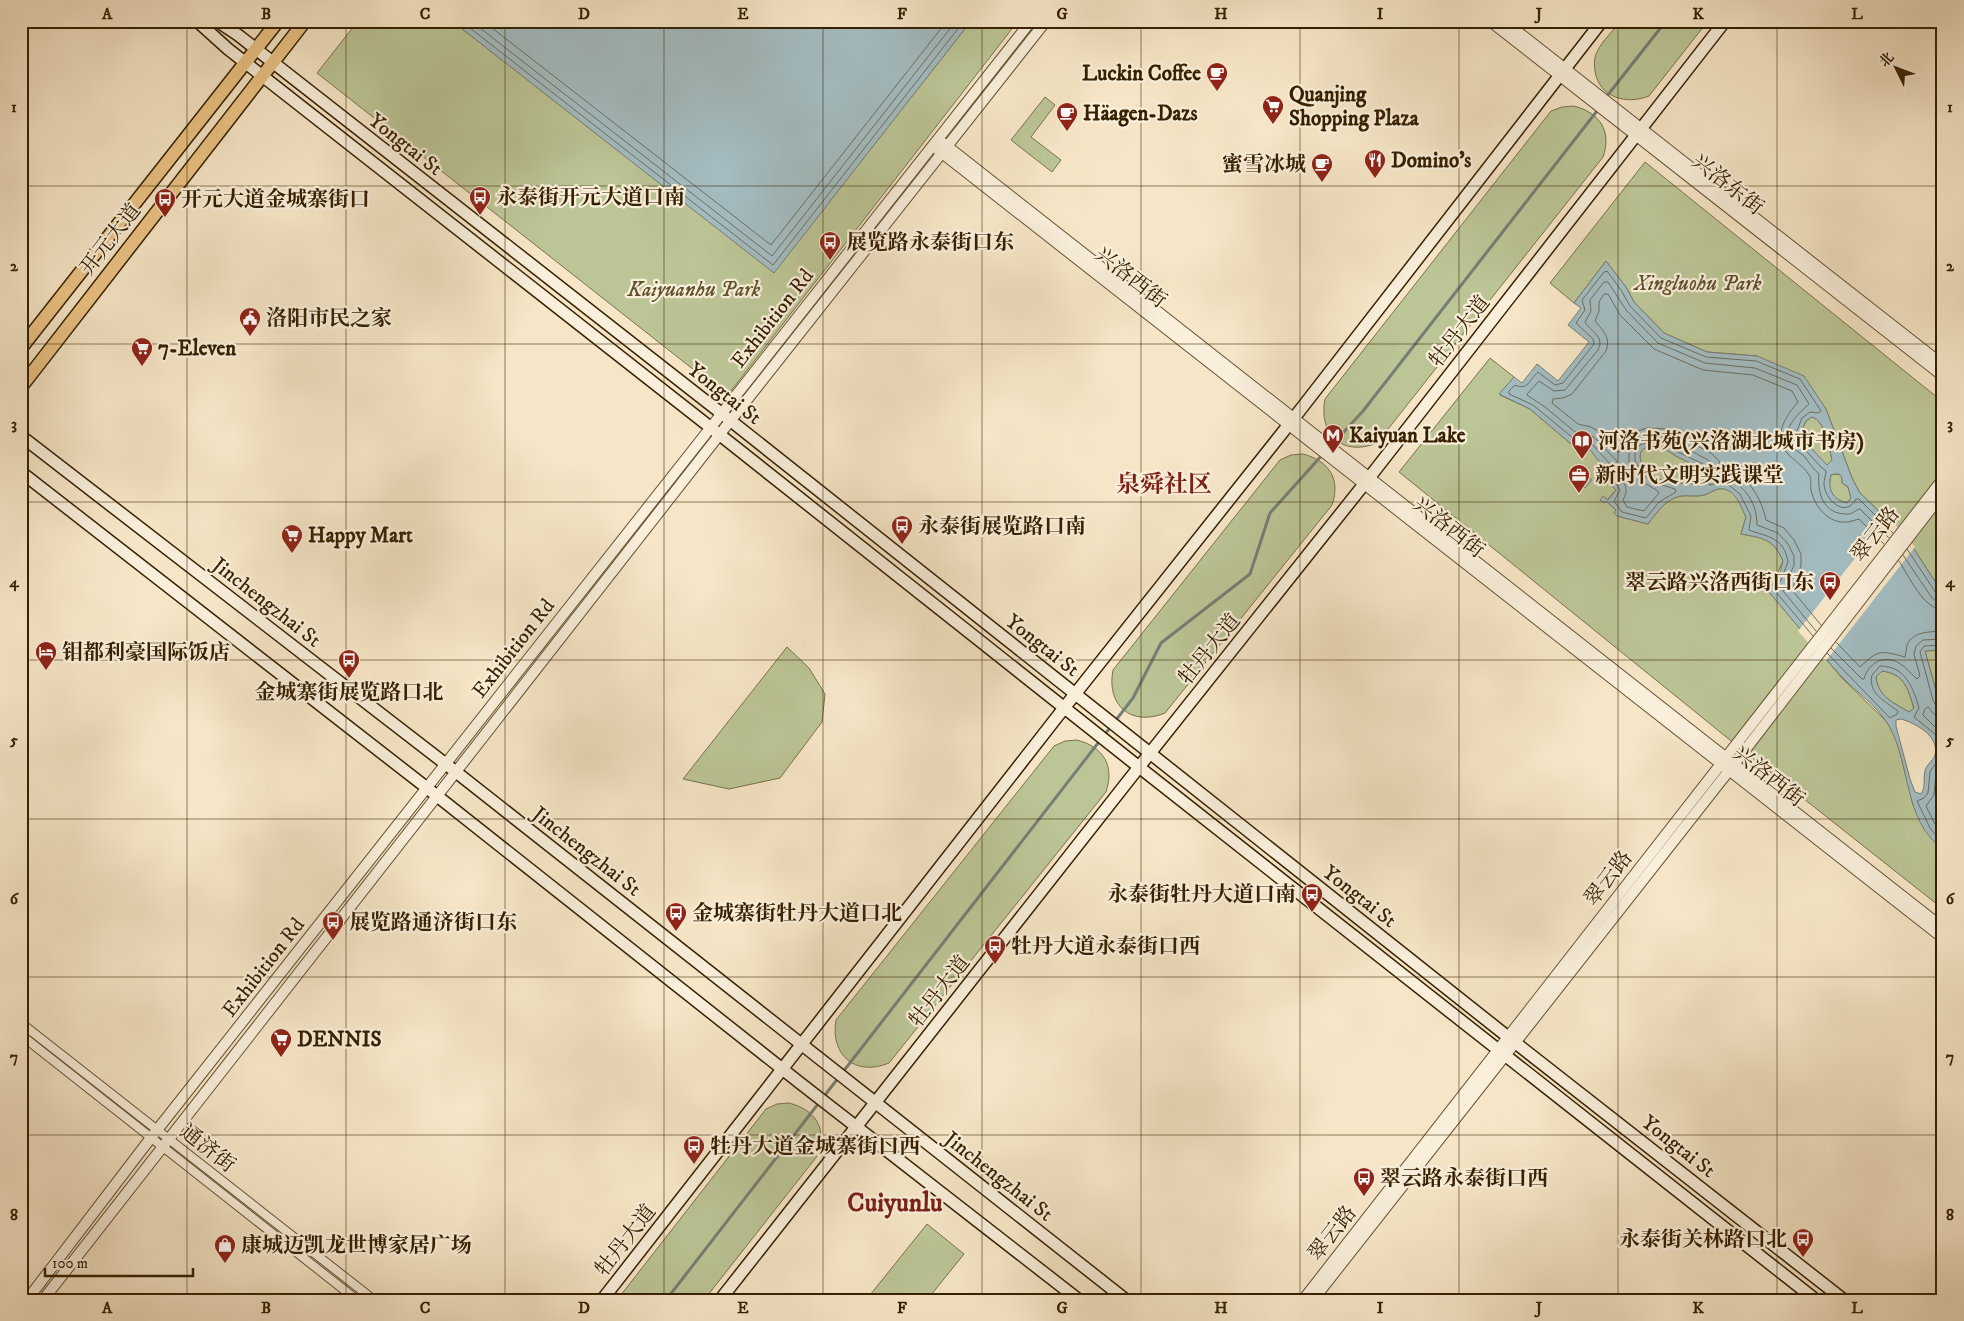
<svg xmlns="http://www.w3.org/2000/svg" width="1964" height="1321" font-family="'IM FELL DW Pica','Noto Serif SC',serif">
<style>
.green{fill:#bcc596;stroke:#79724b}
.water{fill:#a3bcc1;stroke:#777e74;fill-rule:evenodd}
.pier{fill:#f6e6c7}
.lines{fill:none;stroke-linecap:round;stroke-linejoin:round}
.shore{stroke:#6c6e60;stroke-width:1}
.stream{stroke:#777e74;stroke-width:3}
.minor-casing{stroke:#665232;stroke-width:10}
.tertiary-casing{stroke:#665232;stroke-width:12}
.secondary-casing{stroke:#362000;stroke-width:14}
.primary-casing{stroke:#362000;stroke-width:15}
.minor{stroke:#f9efdb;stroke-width:8}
.tertiary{stroke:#f9efdb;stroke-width:10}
.secondary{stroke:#f9efdb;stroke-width:11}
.primary{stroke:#ebc384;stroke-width:12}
.grid{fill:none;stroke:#362000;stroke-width:1;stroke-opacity:0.55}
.labels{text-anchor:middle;stroke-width:4.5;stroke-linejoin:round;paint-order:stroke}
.poi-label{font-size:21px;font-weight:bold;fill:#362000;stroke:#f9efdb;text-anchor:start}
.street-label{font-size:21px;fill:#362000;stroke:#f9efdb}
.park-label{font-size:21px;font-style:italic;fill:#5e522d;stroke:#f9efdb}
.quarter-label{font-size:24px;font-weight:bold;fill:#7a1f14;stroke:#f9efdb}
.district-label{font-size:26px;font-weight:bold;fill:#7a1f14;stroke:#f9efdb}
.neatline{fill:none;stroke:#362000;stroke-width:2}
.grid-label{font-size:16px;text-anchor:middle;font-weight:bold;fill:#362000}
</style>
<rect width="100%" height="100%" fill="#f6e6c7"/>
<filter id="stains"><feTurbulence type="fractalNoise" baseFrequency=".004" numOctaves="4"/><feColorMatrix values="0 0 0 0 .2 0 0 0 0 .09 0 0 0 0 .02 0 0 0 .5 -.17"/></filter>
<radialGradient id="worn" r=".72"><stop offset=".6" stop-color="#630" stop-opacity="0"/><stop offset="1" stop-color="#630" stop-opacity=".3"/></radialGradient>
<g class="green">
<path d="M358,21H452L774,272L971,21H1018L727,396L317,73Z"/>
<path d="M1621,21H1708L1649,96C1627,105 1599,98 1595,71C1594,65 1594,57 1597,52C1602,41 1613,31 1621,21Z"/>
<path d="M1045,97L1055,105L1031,137L1061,160L1052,172L1011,140Z"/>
<path d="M1574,106C1600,113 1612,131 1603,157L1377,443C1343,457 1318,435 1325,399L1551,111L1562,107Z"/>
<path d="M1645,162L1943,402V594L1914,549L1887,519L1860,493L1852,478L1826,409L1757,356L1707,352L1664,333L1634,302L1626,287L1606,261L1574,303L1550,283Z"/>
<path d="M1490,358L1514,377L1500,395L1530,409L1571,444L1585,445L1608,468L1616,490L1606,501L1616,510L1617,516L1648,524C1657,512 1665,500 1680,496C1688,495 1697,497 1704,495C1713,492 1719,485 1730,491C1738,496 1742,509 1746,517L1741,534C1763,538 1774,539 1783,561L1769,592L1842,678L1888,723L1897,740L1913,805L1938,846L1943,849V909L1751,757L1399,472Z"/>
<path d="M1812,417C1825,421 1829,446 1832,460L1826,466L1811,448L1798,437L1806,421Z"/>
<path d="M1649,446L1662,447L1676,456L1701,469L1704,471V479L1699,484C1679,483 1658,485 1645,468C1642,464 1640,462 1640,457C1640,451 1643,449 1649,446Z"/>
<path d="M1303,454C1329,461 1341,479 1332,505L1165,713C1131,727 1106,705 1113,670L1280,460L1291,455Z"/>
<path d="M1835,474H1839L1842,478V483L1848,487L1851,498L1847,503C1832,500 1827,489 1831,475Z"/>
<path d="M787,647L809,668L825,694L822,722L780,778L729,789L683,779Z"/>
<path d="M1943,650V710L1938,698L1925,651Z"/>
<path d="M1882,671C1905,674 1908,689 1914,709L1909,712C1894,703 1878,697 1876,677Z"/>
<path d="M1077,740C1103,747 1115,765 1106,792L889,1063C855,1077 830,1055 836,1020L1054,746L1065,741Z"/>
<path d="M789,1103C816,1110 827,1128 818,1155L704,1300H617L766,1109L777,1104Z"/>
<path d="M927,1224L964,1254L927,1300H866Z"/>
</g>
<g class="water">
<path d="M452,21H971L774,273Z"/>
<path d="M1606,261L1626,287L1634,302L1664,333L1707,352L1757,356L1804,376L1826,409L1852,478L1860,493L1887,519L1914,549L1943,594V650L1925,651L1938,698L1943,710V849C1903,821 1911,764 1889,726C1878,706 1856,692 1841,676C1816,649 1793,620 1769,592L1780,572L1783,561C1774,539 1763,538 1741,534L1746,517C1742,509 1738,496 1729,491C1719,485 1713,492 1704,495C1697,497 1688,495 1680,496C1665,500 1657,512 1648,524L1617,516L1614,513L1616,510L1606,501L1604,503L1600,500L1603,496L1608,500L1616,490L1609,484C1612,466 1604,469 1595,456C1589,447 1584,443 1571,444L1530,409L1499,394L1514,377L1522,383L1537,364L1558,381L1589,342L1568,325L1581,308L1574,303ZM1812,417C1825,421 1829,446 1832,460L1827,465L1811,448L1798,437L1806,421ZM1649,446L1659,449L1662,447L1676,456L1701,469L1704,471V479L1699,484C1679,483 1658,485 1645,468C1642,464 1640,462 1640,457C1640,451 1643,449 1649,446ZM1834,474H1839L1842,478V483L1848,487L1851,498L1847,503C1833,500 1827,489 1831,475ZM1882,671C1905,674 1908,689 1914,708L1909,712C1894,703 1878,697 1876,677ZM1901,719C1915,723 1940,736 1935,755C1933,761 1926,765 1925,771C1923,779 1926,787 1921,794L1915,792L1910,779L1896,726V720Z"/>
<path d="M1581,467L1590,474L1589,477L1592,480L1585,488L1574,479L1576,476L1574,473Z"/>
</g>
<path class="pier" d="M1888,516L1915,547L1825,662L1798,631Z"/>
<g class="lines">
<g class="shore">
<path d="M461,21L773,265L964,21"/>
<path d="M471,21L772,256L956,21"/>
<path d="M483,21L771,245L947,21"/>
<path d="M1907,549L1936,593L1943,596"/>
<path d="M1903,555L1932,598L1937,602H1943"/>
<path d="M1899,561C1909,576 1923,609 1943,610"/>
<path d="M1821,625L1792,590L1801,566V554L1794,540L1784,528L1766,520C1763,504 1753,484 1739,475C1734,472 1729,471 1723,470L1719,461L1711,453L1666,429L1647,428L1635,432L1625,442L1621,451L1618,452L1600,432L1591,427L1578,424L1552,403L1553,399L1563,398L1572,394L1606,351C1611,337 1603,331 1595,321L1599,311V302L1604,294H1608L1620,315L1654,349L1703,370L1753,375L1792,391L1798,402C1786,416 1772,436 1787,453C1794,461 1803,465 1809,475C1812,479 1810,484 1811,490C1815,507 1828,524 1848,522C1852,521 1856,520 1859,519L1884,544"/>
<path d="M1816,631L1783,591L1794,565V556L1788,544L1778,533L1757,525C1757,500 1742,480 1716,477L1714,466L1708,460L1664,436L1648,435L1636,440L1629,450V463L1641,481L1658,491L1659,493L1644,511L1627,507L1623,500L1626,493V487L1622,480L1619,466L1616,460L1596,439L1589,434L1575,432L1545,407L1527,395L1528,393L1539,381L1554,391L1565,390L1598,350C1605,336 1591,332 1585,322L1591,311L1590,300L1604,282H1608L1626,310L1658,343L1705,363L1755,368L1797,385L1809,404C1800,412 1781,429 1789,443C1793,449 1799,452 1804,456C1809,462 1813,469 1819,474C1817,492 1823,514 1846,514C1852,515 1855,510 1860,509L1889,538"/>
<path d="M1813,636L1776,592L1788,562C1784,537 1768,537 1749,530L1751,516L1740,494L1730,486L1720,483L1709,485V470L1703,464L1678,452L1664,442L1657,443L1648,442L1640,445L1635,452V461L1645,476L1656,483L1675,489L1676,492L1659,502L1646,518L1622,512L1614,501L1620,490L1615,482L1612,466L1592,444L1581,438H1573L1533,405L1509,394V391L1515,385C1528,391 1529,380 1538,372L1555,385L1563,383L1594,344L1593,339L1576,323L1585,310L1582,300L1604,272L1607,271L1621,290L1630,306L1661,338L1706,357L1756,361L1800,379L1821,411L1818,413L1810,412L1802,418L1794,438L1821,467L1826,471C1826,475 1824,480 1824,483C1824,500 1846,519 1856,499H1859L1893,533"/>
<path d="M1836,642L1860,667C1878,650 1880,650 1905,657C1906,653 1906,649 1907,645C1913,631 1930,632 1943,631"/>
<path d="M1943,645L1924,646L1920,652L1933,700L1937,708L1943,710"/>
<path d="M1831,648L1862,679H1864C1868,663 1884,654 1899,663C1906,667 1911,674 1917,679L1920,676L1914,654L1916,646L1923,640L1943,639"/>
<path d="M1827,653L1890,718L1897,714L1898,711C1885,701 1868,694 1872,675L1880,666C1905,666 1913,687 1919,708L1914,717L1935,734L1941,747L1939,758L1930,772L1928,793L1924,798L1917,801L1930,828L1943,843"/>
<path d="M1943,716L1935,715L1928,707L1925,709L1923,715L1943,735"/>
<path d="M1943,765L1936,773L1934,795L1926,806L1935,824L1943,834"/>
</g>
<g class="stream">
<path d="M1607,96L1666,21"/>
<path d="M1331,446L1363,411L1597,111"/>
<path d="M666,1300L1133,698L1161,643L1250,574L1270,513L1323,454"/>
</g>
<g class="minor-casing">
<g id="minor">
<path d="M21,1023L374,1300"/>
<path d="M21,1035L357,1300"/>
</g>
</g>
<g class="tertiary-casing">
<g id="tertiary">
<path d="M1490,21L1943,376"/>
<path d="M1504,21L1943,365"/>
<path d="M943,143L1943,928"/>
<path d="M937,149L1943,938"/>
<path d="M27,1300L150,1139L1031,21"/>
<path d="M43,1300L720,434L1046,21"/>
<path d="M1303,1300L1943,479"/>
<path d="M1313,1300L1735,763L1943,493"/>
</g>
</g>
<g class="secondary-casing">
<g id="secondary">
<path d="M197,21L228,49L710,427L1139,767L1816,1300"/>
<path d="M217,21L238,35L721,413L1508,1037L1844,1300"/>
<path d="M21,436L456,772L1126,1300"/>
<path d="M21,472L427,788L800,1083L1079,1300"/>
<path d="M602,1300L1064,708L1294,418L1602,21"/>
<path d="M720,1300L1139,767L1369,478L1725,21"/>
</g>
</g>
<g class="primary-casing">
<g id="primary">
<path d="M21,348L278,21"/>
<path d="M21,387L305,21"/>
</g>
</g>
<use href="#minor" class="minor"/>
<use href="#tertiary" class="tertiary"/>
<use href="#secondary" class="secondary"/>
<use href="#primary" class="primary"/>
</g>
<path class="grid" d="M187,21V1300M346,21V1300M505,21V1300M664,21V1300M823,21V1300M982,21V1300M1141,21V1300M1300,21V1300M1459,21V1300M1618,21V1300M1777,21V1300M21,186H1943M21,344H1943M21,502H1943M21,660H1943M21,819H1943M21,977H1943M21,1135H1943"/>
<defs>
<g id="cafe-pin" transform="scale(1.125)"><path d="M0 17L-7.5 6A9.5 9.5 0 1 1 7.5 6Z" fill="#8f2418" stroke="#f9efdb"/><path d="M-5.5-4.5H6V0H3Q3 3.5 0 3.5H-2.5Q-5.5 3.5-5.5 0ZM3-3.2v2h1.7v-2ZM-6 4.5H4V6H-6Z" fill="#fff"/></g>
<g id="supermarket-pin" transform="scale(1.125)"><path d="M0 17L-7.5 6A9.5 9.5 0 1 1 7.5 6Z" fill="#8f2418" stroke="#f9efdb"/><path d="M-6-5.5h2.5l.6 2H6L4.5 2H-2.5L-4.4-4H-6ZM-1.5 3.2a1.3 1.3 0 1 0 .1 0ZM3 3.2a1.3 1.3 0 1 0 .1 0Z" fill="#fff"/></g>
<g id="restaurant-pin" transform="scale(1.125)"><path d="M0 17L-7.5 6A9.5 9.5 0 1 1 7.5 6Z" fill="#8f2418" stroke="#f9efdb"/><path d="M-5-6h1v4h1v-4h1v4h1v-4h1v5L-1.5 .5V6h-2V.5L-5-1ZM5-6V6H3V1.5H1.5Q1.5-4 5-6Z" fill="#fff"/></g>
<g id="bus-pin" transform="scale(1.125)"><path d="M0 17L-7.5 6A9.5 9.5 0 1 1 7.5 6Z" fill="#8f2418" stroke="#f9efdb"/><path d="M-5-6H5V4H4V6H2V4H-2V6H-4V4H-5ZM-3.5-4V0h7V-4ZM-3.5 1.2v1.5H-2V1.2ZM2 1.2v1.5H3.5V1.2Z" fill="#fff"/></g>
<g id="civic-pin" transform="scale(1.125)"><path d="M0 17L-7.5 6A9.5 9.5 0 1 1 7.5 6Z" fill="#8f2418" stroke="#f9efdb"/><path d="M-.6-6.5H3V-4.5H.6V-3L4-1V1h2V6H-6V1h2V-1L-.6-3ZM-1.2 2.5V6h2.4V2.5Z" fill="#fff"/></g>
<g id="metro-pin" transform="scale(1.125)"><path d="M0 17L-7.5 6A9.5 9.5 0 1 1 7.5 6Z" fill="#8f2418" stroke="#f9efdb"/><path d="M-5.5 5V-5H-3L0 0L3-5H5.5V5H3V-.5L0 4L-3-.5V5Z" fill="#fff"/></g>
<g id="library-pin" transform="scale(1.125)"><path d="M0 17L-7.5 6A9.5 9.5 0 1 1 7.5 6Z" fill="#8f2418" stroke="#f9efdb"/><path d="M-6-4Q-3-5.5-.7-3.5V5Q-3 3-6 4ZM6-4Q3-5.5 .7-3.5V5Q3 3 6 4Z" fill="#fff"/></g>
<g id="office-pin" transform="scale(1.125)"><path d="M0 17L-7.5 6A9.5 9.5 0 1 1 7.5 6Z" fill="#8f2418" stroke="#f9efdb"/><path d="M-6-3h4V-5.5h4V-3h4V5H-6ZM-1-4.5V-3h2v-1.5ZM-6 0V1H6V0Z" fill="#fff"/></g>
<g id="hotel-pin" transform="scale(1.125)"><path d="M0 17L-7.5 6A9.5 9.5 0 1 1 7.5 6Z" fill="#8f2418" stroke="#f9efdb"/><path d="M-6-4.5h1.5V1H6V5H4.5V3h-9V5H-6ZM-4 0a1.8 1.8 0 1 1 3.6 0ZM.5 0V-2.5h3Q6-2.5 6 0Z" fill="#fff"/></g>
<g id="shop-pin" transform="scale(1.125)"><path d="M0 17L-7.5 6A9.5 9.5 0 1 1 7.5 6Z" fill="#8f2418" stroke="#f9efdb"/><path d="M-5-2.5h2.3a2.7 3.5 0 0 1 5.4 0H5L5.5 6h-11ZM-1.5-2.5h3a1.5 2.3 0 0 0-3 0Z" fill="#fff"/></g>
</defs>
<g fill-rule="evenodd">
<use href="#cafe-pin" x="1217" y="73"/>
<use href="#supermarket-pin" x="1273" y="106"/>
<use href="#cafe-pin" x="1067" y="113"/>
<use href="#restaurant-pin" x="1375" y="160"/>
<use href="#cafe-pin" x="1322" y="164"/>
<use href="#bus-pin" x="480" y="197"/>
<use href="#bus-pin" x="165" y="199"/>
<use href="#bus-pin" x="830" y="242"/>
<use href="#civic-pin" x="250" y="318"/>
<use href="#supermarket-pin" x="142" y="348"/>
<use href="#metro-pin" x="1333" y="435"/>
<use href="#library-pin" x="1582" y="441"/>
<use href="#office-pin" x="1579" y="475"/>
<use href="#bus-pin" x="902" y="526"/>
<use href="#supermarket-pin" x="292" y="535"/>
<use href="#bus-pin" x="1830" y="582"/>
<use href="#hotel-pin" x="46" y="652"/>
<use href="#bus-pin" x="349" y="660"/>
<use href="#bus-pin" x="1312" y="894"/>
<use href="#bus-pin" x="676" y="913"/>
<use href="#bus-pin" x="333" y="922"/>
<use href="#bus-pin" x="995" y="946"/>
<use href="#supermarket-pin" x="281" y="1039"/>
<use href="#bus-pin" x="694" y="1146"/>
<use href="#bus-pin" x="1364" y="1178"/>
<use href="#bus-pin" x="1803" y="1239"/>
<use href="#shop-pin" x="225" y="1245"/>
</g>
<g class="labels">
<g class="poi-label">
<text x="1201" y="80" text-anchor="end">Luckin Coffee</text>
<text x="1289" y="101">Quanjing<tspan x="1289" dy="24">Shopping Plaza</tspan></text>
<text x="1083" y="120">Häagen-Dazs</text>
<text x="1391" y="167">Domino's</text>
<text x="1306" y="171" text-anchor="end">蜜雪冰城</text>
<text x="496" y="204">永泰街开元大道口南</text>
<text x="181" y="206">开元大道金城寨街口</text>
<text x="846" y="249">展览路永泰街口东</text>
<text x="266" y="325">洛阳市民之家</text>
<text x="158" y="355">7-Eleven</text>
<text x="1349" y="442">Kaiyuan Lake</text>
<text x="1598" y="448">河洛书苑(兴洛湖北城市书房)</text>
<text x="1595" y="482">新时代文明实践课堂</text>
<text x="918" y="533">永泰街展览路口南</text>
<text x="308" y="542">Happy Mart</text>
<text x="1814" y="589" text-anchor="end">翠云路兴洛西街口东</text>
<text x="62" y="659">钼都利豪国际饭店</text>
<text x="349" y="699" text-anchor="middle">金城寨街展览路口北</text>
<text x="1296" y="901" text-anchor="end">永泰街牡丹大道口南</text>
<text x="692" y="920">金城寨街牡丹大道口北</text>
<text x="349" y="929">展览路通济街口东</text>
<text x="1011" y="953">牡丹大道永泰街口西</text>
<text x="297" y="1046">DENNIS</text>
<text x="710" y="1153">牡丹大道金城寨街口西</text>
<text x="1380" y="1185">翠云路永泰街口西</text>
<text x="1787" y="1246" text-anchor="end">永泰街关林路口北</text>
<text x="241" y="1252">康城迈凯龙世博家居广场</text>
</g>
<g class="street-label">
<text transform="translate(406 144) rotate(38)" y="7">Yongtai St</text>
<text transform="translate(1728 184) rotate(38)" y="7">兴洛东街</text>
<text transform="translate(110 239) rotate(-52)" y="7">开元大道</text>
<text transform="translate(1131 277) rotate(38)" y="7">兴洛西街</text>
<text transform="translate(772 318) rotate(-52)" y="7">Exhibition Rd</text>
<text transform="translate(1459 331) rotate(-52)" y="7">牡丹大道</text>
<text transform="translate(725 393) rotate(38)" y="7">Yongtai St</text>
<text transform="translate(1449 527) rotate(38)" y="7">兴洛西街</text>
<text transform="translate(1875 534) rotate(-52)" y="7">翠云路</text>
<text transform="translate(267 602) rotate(38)" y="7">Jinchengzhai St</text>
<text transform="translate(1043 645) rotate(38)" y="7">Yongtai St</text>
<text transform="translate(513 648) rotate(-52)" y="7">Exhibition Rd</text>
<text transform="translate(1209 649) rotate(-51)" y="7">牡丹大道</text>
<text transform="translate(1769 776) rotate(38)" y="7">兴洛西街</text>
<text transform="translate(587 851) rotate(38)" y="7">Jinchengzhai St</text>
<text transform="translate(1608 878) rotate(-52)" y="7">翠云路</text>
<text transform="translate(1360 896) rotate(38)" y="7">Yongtai St</text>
<text transform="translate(263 967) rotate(-52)" y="7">Exhibition Rd</text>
<text transform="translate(939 991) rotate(-52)" y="7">牡丹大道</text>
<text transform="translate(1679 1146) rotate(38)" y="7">Yongtai St</text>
<text transform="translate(208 1148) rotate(38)" y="7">通济街</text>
<text transform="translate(999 1176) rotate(38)" y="7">Jinchengzhai St</text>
<text transform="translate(1332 1233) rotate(-52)" y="7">翠云路</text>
<text transform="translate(625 1240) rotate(-52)" y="7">牡丹大道</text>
</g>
<g class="park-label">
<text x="1698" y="290">Xingluohu Park</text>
<text x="694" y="296">Kaiyuanhu Park</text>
</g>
<g class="quarter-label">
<text x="1164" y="492">泉舜社区</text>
</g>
<g class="district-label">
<text x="895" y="1211">Cuiyunlu</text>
</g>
</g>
<rect width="1964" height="1321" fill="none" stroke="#f6e6c7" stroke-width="55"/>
<g transform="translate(1896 68) rotate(312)" stroke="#f9efdb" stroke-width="4" paint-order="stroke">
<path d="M0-4L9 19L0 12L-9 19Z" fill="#362000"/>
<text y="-8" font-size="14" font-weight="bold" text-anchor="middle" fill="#362000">北</text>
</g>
<path d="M45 1268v8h148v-8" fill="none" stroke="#362000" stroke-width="2.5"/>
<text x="52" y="1268" font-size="15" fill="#362000" stroke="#f9efdb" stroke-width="4" paint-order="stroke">100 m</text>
<rect x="28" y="28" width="1908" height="1266" class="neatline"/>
<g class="grid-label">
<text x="107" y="19">A</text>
<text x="266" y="19">B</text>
<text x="425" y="19">C</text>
<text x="584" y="19">D</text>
<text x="743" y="19">E</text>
<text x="902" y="19">F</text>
<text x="1062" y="19">G</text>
<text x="1221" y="19">H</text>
<text x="1380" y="19">I</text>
<text x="1539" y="19">J</text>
<text x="1698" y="19">K</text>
<text x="1857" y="19">L</text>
<text x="14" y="112">1</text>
<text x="1950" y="112">1</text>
<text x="14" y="271">2</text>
<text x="1950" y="271">2</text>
<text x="14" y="429">3</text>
<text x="1950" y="429">3</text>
<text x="14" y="587">4</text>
<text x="1950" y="587">4</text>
<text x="14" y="745">5</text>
<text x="1950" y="745">5</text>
<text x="14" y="904">6</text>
<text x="1950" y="904">6</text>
<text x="14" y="1062">7</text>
<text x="1950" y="1062">7</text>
<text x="14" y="1220">8</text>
<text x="1950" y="1220">8</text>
<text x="107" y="1313">A</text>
<text x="266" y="1313">B</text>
<text x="425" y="1313">C</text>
<text x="584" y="1313">D</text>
<text x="743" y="1313">E</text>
<text x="902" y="1313">F</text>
<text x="1062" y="1313">G</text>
<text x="1221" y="1313">H</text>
<text x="1380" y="1313">I</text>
<text x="1539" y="1313">J</text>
<text x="1698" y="1313">K</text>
<text x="1857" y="1313">L</text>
</g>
<rect width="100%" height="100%" filter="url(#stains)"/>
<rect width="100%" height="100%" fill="url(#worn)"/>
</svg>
